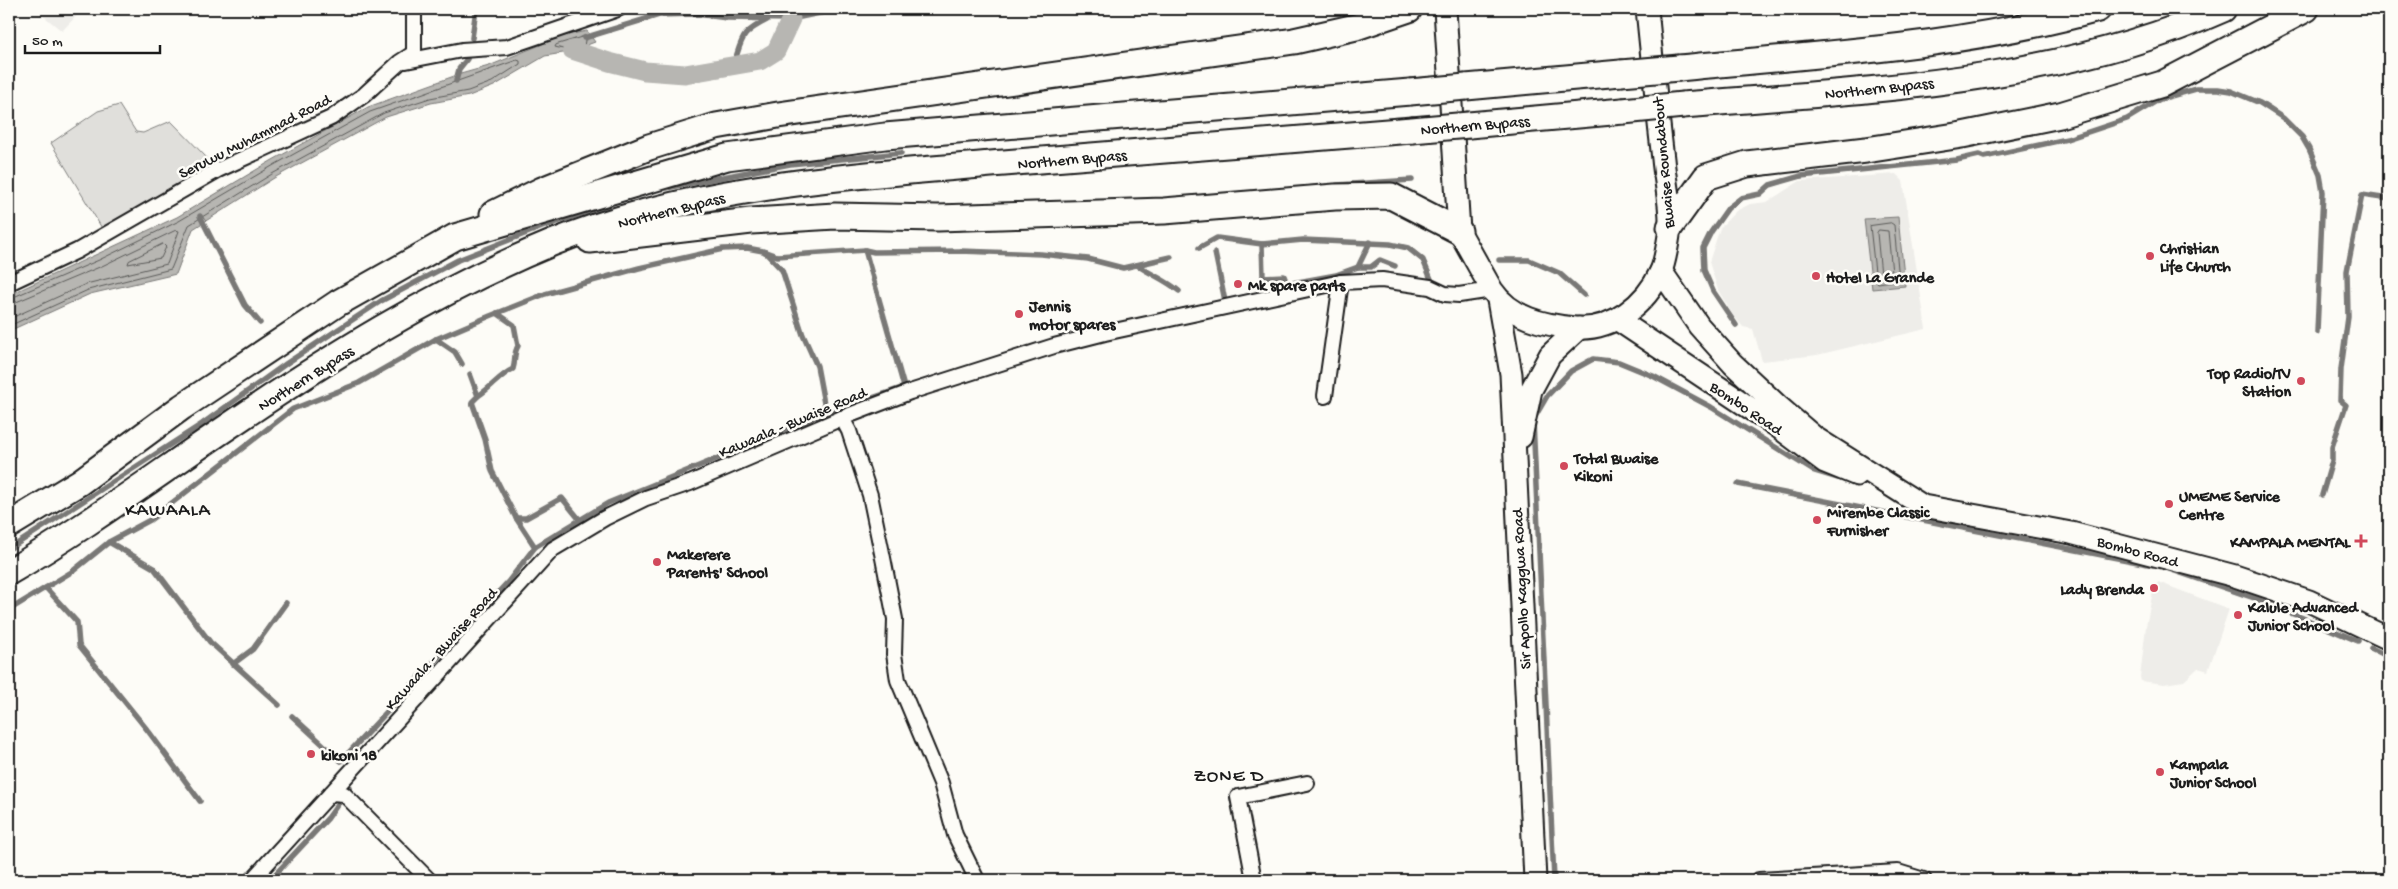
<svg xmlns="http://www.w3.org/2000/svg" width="2398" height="889" font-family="'Gochi Hand',sans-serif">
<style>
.built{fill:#eeede9}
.green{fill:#e0dfdb;stroke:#7e7e7c}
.water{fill:#b7b6b2;stroke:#797876}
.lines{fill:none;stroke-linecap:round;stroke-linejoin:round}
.shore{stroke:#5a5a58;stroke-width:1}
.stream{stroke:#797876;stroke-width:5.5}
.canal{stroke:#b7b6b2;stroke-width:19}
.street-casing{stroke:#1c1c1c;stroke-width:18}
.primary-casing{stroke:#1c1c1c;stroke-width:25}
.highway-casing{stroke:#1c1c1c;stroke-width:29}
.street{stroke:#fdfcf7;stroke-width:14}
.primary{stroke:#fdfcf7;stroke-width:21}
.highway{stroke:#fdfcf7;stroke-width:25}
.highway-bridge-casing{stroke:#1c1c1c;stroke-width:29;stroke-linecap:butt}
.highway-bridge{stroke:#fdfcf7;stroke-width:25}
.poi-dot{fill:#d1495b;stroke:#fdfcf7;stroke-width:2}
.labels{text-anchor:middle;stroke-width:5;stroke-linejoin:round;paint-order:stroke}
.street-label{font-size:16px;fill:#1c1c1c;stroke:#fdfcf7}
.poi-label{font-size:16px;font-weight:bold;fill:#1c1c1c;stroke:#fdfcf7;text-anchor:start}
.quarter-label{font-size:19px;letter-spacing:1px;fill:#1c1c1c;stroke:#fdfcf7}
</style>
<rect width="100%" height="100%" fill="#fdfcf7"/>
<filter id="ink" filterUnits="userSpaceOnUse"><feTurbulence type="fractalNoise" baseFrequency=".02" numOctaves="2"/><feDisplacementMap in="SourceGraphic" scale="10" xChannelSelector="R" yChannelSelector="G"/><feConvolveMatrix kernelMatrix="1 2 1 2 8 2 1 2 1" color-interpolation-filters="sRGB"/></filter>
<g filter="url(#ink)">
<g class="built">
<path d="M35,9H83L62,31Z"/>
<path d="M1896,174L1903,181L1926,329L1817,355L1762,361L1753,329L1743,327L1733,315L1718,290L1709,262L1720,228L1736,211L1750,204L1767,202L1800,181Z"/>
<path d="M2158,582L2229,609L2208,671L2198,668L2184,681L2164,684L2141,681L2140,677L2146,626L2152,596Z"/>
</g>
<path class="green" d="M119,105L136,132L143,133L171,121L209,160L204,173L103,230L51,143L98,111Z"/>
<g class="water">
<path d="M587,31L595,42L587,45L588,48L602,51L590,62L563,53L545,56L494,86L469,96L431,103L386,117L274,178L193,229L176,274L90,294L9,331V295L177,217L271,161L368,107L457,75L489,66L562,36Z"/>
<path d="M1898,217L1905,286L1872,289L1864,219Z"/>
</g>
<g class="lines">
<g class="shore">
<path d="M583,37L585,40L583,54L555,47L556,45Z"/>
<path d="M1891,223L1894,225L1899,280L1878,283L1876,281L1870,226Z"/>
<path d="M1879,230L1888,231L1892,273L1890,276L1881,275L1877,233Z"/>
<path d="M163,244L166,247L161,258L128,264L129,261Z"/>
<path d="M9,299L99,260L179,221L274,165L370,112L517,60L520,61V64L492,82L468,91L430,98L384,113L272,174L189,225L171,269L88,290L9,326"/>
<path d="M9,305L102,266L176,230L179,231L167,264L86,284L9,319"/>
</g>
<g class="stream">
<path d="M472,38L476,9"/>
<path d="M584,38L659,15L697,14L727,18L791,19L839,9"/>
<path d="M733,66C743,38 739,34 767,20"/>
<path d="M456,81L459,69L467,59"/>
<path d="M1337,185L1412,180"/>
<path d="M661,189L790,164L901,153"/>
<path d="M200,216L245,305L260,323"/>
<path d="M1262,244L1263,277L1284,276L1287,284L1336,275L1358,267L1370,242"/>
<path d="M1199,248L1217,238L1262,244L1303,240L1390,244L1408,248L1423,260L1431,279"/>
<path d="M765,252L782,270L803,335L817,366L826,414"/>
<path d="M1215,253L1225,301"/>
<path d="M1499,260H1529L1559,273L1584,295"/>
<path d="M1137,265C1150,274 1166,280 1179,291"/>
<path d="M1358,267H1371L1380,260L1395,266"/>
<path d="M1736,325L1713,291L1704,270L1703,248L1711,232L1728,208L1741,198L1760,194L1770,185L1801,176L1957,160L1979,155L1984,157L2067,139L2127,119L2160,99L2196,89H2218L2231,91L2260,103L2283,118L2302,137L2309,149L2320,175L2323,192L2317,332"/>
<path d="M436,339L455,352L462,364"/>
<path d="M470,374L478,396L472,402L485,439L492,471L516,518L535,547"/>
<path d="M478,396C491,388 500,375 513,369C516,360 513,354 518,346L514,325L497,313"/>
<path d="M1738,484L2153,565"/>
<path d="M2322,495L2332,461V447L2346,405L2340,400L2341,369L2348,317L2347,271L2362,195L2389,199"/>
<path d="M516,518H526L562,498L580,520"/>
<path d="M109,542L154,568L210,642L279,705"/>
<path d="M9,549L202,424L287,363L381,301L458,260L542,227L609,205"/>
<path d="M2169,569L2257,599L2358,641"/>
<path d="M46,588L77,622L79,645L149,732L200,801"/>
<path d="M9,610L73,571L109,542L150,520L293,409L359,383L436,339L490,316L545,294L639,268L723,249L747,248L763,251L777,256L865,250L874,252L960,251L1041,254L1088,259L1123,268L1171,257"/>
<path d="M2371,648L2389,657"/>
<path d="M233,664L253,649L286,603"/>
<path d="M292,716L341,761L508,582L535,547L608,503L826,414L904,387L865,250"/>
<path d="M270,880L328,818L350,787"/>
<path d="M1554,880L1533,420L1547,396L1571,371L1593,359L1619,362L1653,376L1711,407L1812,470L1838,478"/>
</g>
<path class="canal" d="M572,50L609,62L645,71L685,74L760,61L776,51L791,19"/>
<g class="street-casing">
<g id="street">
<path d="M406,61L462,50L507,47L618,9"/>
<path d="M9,283L77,251L218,170L331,118L364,95L400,62L414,53V9"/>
<path d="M1325,396L1341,282"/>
<path d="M842,418L849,431L870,495L883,558L895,619L894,654L898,680L941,783L955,835L977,880"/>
<path d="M331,793L344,794L429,880"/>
<path d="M252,880L553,549L605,518L646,498L690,483L842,418L910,392L1054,346L1105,333L1341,282L1382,280L1430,287L1445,294L1459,295L1492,290"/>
<path d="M1254,880L1238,797L1307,783"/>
<path d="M1759,880L1898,872L1924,880"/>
</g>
</g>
<g class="primary-casing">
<g id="primary">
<path d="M1445,9L1459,231L1492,290C1511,318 1543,325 1575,328C1612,331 1646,304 1661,271C1665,262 1669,237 1670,227C1671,205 1665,181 1663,159C1657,109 1652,59 1647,9"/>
<path d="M1661,271L1699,326L1733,364L1778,406L1814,437L1923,506L2071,533L2235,576L2309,601L2389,639"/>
<path d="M1498,300L1511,374L1535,880"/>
<path d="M1618,320L1777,426L1825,462L1857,475"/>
<path d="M1521,437L1531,390L1550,355L1579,328"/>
</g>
</g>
<g class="highway-casing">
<g id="highway">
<path d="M1679,68C1819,54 1962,47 2098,9"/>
<path d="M1466,87L1621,73"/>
<path d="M1683,105C1863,90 2055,84 2223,9"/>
<path d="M1469,125L1623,111"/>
<path d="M493,214L542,190L649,147L716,126L778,115L1294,41L1356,27L1409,9"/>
<path d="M1670,227L1706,177L1747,164L1866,150L1962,135L2060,115L2162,84L2306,9"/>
<path d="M590,240L751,221L835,216L938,218L1164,211L1335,197L1391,196L1459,231"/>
<path d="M9,525L80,482L182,407L338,303L455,237L727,157L885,136L1410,92"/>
<path d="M9,572C83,529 152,478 223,430C327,359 435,291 552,243C694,185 853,176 1004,163C1140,152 1276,141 1412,130"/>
</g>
</g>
<use href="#street" class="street"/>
<use href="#primary" class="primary"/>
<use href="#highway" class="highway"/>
<g class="highway-bridge-casing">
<g id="highway-bridge">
<path d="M1621,73L1679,68"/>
<path d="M1410,92L1466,87"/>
<path d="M1623,111L1683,105"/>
<path d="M1412,130L1469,125"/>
</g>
</g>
<use href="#highway-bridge" class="highway-bridge"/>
</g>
</g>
<g class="poi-dot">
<circle cx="2150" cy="256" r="5"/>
<circle cx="1816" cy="276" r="5"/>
<circle cx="1238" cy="284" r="5"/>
<circle cx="1019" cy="314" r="5"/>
<circle cx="2301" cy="381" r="5"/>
<circle cx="1564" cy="466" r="5"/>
<circle cx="2169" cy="504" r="5"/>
<circle cx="1817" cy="520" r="5"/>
<path d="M2358.5 533.5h5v5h5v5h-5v5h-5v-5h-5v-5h5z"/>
<circle cx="657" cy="562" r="5"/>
<circle cx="2154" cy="588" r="5"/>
<circle cx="2238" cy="615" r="5"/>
<circle cx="311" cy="754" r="5"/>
<circle cx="2160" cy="772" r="5"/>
</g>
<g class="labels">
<g class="street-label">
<text transform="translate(1879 87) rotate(-6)" y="6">Northern Bypass</text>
<text transform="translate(1475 124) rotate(-5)" y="6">Northern Bypass</text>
<text transform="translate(254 135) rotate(-27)" y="6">Seruwu Muhammad Road</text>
<text transform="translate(1072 158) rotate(-5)" y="6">Northern Bypass</text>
<text transform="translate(1662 163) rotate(-95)" y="6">Bwaise Roundabout</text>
<text transform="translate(671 209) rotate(-14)" y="6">Northern Bypass</text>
<text transform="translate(305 377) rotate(-32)" y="6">Northern Bypass</text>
<text transform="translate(1747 407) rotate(34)" y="6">Bombo Road</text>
<text transform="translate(792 421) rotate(-23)" y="6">Kawaala - Bwaise Road</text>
<text transform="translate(2138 550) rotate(15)" y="6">Bombo Road</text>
<text transform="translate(1520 589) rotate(-93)" y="6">Sir Apollo Kaggwa Road</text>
<text transform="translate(440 648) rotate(-48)" y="6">Kawaala - Bwaise Road</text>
</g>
<g class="poi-label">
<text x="2160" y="253">Christian<tspan x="2160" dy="18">Life Church</tspan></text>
<text x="1826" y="282">Hotel La Grande</text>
<text x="1248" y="290">Mk spare parts</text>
<text x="1029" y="311">Jennis<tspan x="1029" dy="18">motor spares</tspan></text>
<text x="2291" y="378" text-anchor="end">Top Radio/TV<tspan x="2291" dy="18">Station</tspan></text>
<text x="1574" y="463">Total Bwaise<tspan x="1574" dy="18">Kikoni</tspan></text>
<text x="2179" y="501">UMEME Service<tspan x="2179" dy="18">Centre</tspan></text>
<text x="1827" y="517">Mirembe Classic<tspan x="1827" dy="18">Furnisher</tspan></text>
<text x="2350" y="547" text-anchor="end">KAMPALA MENTAL</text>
<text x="667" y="559">Makerere<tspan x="667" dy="18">Parents' School</tspan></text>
<text x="2144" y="594" text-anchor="end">Lady Brenda</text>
<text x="2248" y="612">Kalule Advanced<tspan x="2248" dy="18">Junior School</tspan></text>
<text x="321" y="760">kikoni 18</text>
<text x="2170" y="769">Kampala<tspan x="2170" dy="18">Junior School</tspan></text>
</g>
<g class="quarter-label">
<text x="168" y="515">KAWAALA</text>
<text x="1229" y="781">ZONE D</text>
</g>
</g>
<rect width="2398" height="889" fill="none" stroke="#fdfcf7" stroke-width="30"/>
<rect x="15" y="15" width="2368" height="859" fill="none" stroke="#1c1c1c" stroke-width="2" filter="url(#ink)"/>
<path d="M25 45v8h135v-8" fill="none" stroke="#1c1c1c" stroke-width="2.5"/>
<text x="32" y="45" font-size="15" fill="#1c1c1c" stroke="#fdfcf7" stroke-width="4" paint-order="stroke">50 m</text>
</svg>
